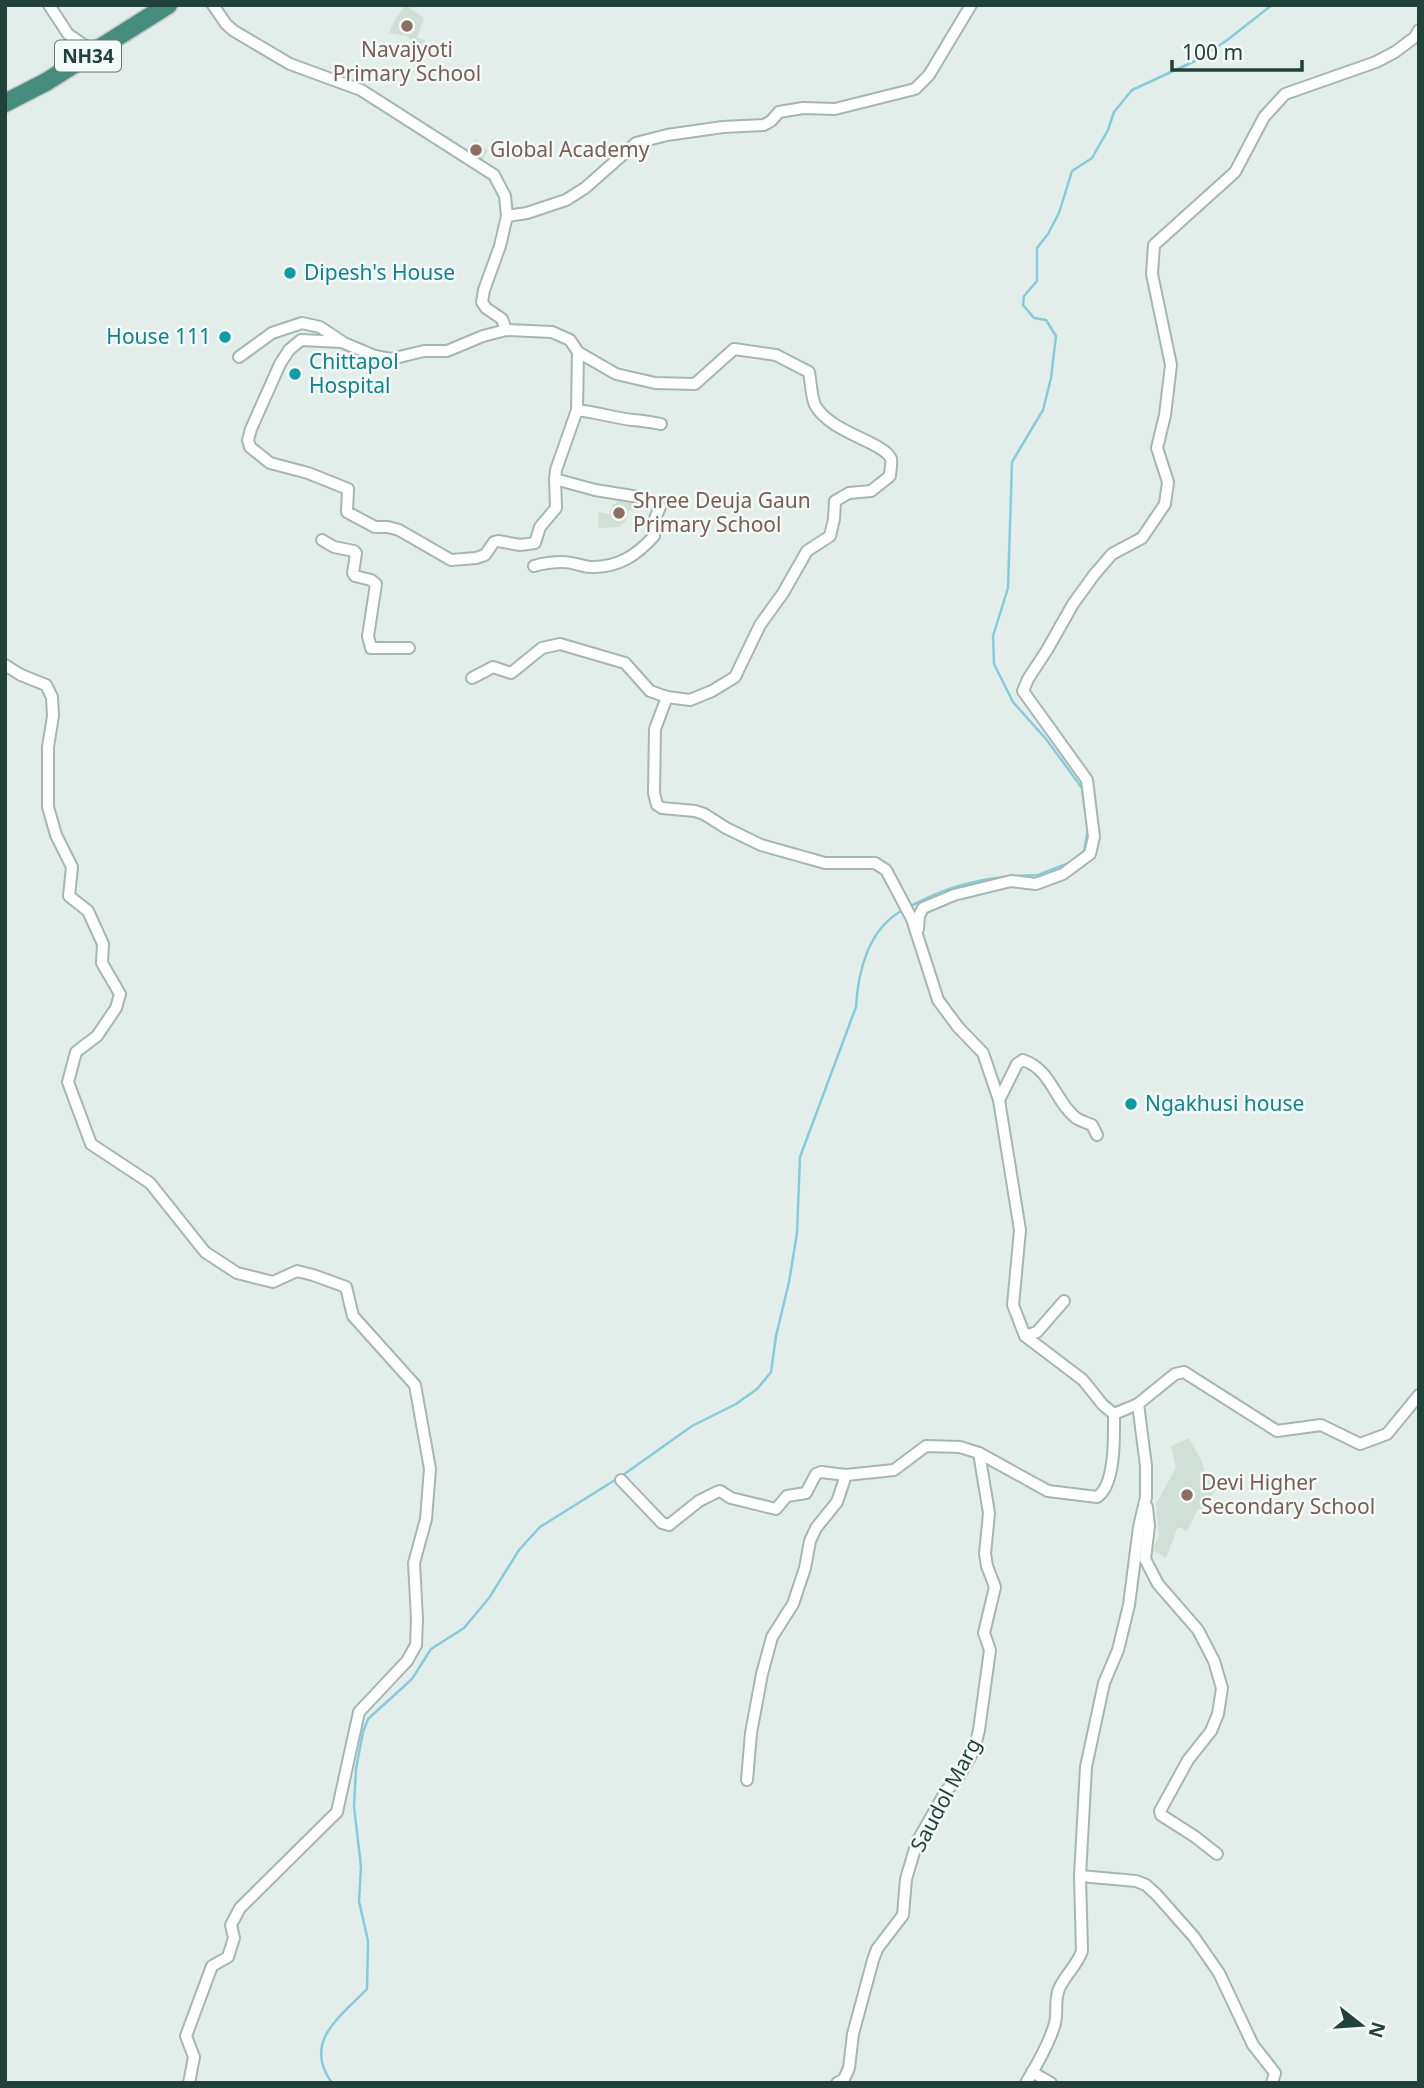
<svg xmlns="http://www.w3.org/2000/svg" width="1424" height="2088" font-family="'Noto Sans',sans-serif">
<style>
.built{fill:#d1dfd9}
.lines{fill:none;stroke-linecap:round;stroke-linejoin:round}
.stream{stroke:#86cbd9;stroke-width:2.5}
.minor-casing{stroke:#a5b7b2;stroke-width:14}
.trunk-casing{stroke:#c1cac8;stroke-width:21}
.minor{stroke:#fff;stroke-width:10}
.trunk{stroke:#468d7e;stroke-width:18}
.education-dot{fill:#8d6e63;stroke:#f4faf7;stroke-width:2.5}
.culture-dot{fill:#0f9aa8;stroke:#f4faf7;stroke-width:2.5}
.labels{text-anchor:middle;stroke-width:5;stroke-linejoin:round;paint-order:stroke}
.shield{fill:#f4faf7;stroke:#607973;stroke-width:2}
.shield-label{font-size:19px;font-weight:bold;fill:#21423a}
.education-label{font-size:21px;fill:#785e54;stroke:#f4faf7;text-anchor:start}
.culture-label{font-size:21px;fill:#0d838f;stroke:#f4faf7;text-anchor:start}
.street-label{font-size:21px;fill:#21423a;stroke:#f4faf7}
</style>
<rect width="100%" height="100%" fill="#e3eeea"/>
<g class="built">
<path d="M406,5L424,18L417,38L425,40L423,49L413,46V42L407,36L389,33L395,19Z"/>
<path d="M476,139L488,151L481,161L474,155L464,150Z"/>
<path d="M619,496L638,501L635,511L629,510L626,521L619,527L599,528L598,520L599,512L609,514L613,504H616Z"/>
<path d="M1189,1438L1202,1462L1207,1478L1218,1487L1201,1511L1198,1509L1187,1531L1178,1527L1166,1558L1152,1550L1159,1536L1156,1504L1176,1468L1171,1446Z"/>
</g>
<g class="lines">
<g class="stream">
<path d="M1015,876L1038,875L1069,863L1084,851L1088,830L1082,788L1046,739L1013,702L994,664L993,636L1008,588L1012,462L1043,410L1051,378L1056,336L1046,320L1034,318L1023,305L1024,296L1037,281V248L1048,234L1059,213L1072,171L1092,158L1108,130L1114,112L1132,90L1195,61L1226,41L1272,5"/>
<path d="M909,907C940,890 973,879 1009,877"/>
<path d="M332,2083C302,2042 340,2017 367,1989L368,1941L359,1901L361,1867L354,1806L356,1769L363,1732L368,1719L412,1679L431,1649L464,1628L489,1598L519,1550L540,1527L623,1475L692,1426L736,1404L757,1389L771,1372L776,1336L789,1282L797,1233L800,1157L856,1007C858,970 869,928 903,910"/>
</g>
<g class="minor-casing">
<g id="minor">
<path d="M49,5L68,34L94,52"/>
<path d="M213,5L226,24L234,31L290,64L361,90L494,175L505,196L507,216L500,246L484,290L482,302L486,308L502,319L506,330"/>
<path d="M507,216L527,213L566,200L585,188L636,143L667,135L723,127L764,125L771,121L779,112L803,108L835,109L915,89L929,75L971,5"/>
<path d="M342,342L301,340L289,350L280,364L251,429L248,440L250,447L270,463L308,473L348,489L347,512L375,527H388L399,530L451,560L476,558L485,555L494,542L498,541L520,545L535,543L540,527L556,508L555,479"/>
<path d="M239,357L272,333L302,323L320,327L344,343L375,356L391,359L424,351H447L483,336L506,330L552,332L570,340L578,352L577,410L556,470L555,479L595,490L645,498L660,507L654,521V536C637,555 618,568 590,567C581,566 572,562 563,562C553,562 544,563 534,566"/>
<path d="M577,410C596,412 614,418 633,420C643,421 651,422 661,424"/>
<path d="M322,540L334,547L354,551L356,553L353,573L355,576L371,580L376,584L368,636L371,648H409"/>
<path d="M5,665L21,675L46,685L52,697L53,716L48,747V807L56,835L72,867L69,896L88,911L103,944L102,963L120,994L116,1008L97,1036L76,1052L68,1082L91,1144L150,1183L205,1252L237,1273L273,1282L297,1271L313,1275L346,1287L353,1316L415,1385L430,1469L426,1519L414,1563L417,1619L416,1645L407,1661L359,1712L337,1812L240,1908L231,1925L234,1938L228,1957L212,1966L186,2036L194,2057L189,2083"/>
<path d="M472,678L493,667L511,673L542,648L560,644L625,663L650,691L667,697L690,700L712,691L735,677L760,625L783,593L807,551L830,536L834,519L835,501L849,493L871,491L890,476C890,471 892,464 891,459C885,442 830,433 815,405C811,396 811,382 809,372L776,355L734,349L695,384L655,383L616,374L578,352"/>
<path d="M667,697L655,729L654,793L657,805L662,808L695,811L704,814L726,828L761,845L825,863H875L886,870L912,919L938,1000L958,1027L983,1053L999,1100L1020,1230L1013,1305L1025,1336L1083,1380L1103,1405L1114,1414L1138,1404L1175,1374L1184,1372L1277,1431L1321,1425L1360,1444L1387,1434L1419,1395"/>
<path d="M918,929L919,916L923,908L954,895L1011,881L1036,884L1063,874L1090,854L1094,837L1087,780L1023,691L1028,679L1047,650L1073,604L1094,575L1112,554L1142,538L1165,504L1168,482L1157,448L1165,415L1171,365L1152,274L1154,245L1235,172L1264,117L1285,94L1376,62L1395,52L1415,37L1419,30"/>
<path d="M999,1100L1017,1064L1023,1060C1052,1070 1055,1102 1076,1118C1081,1121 1087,1123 1092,1125L1097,1135"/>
<path d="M1025,1336L1037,1332L1064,1301"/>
<path d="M621,1480L662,1523L669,1525L699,1501L717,1492L720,1491L731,1498L776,1509L787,1496L806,1493L816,1474L821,1472L846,1475L894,1470L926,1446L960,1447L979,1453L1048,1491L1097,1497C1116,1485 1114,1435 1114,1414"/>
<path d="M1147,1507L1149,1526L1145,1559L1158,1584L1198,1630L1214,1661L1222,1688L1218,1714L1211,1731L1188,1760L1160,1811L1161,1815L1194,1836L1217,1854"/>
<path d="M747,1780L751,1733L762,1674L772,1637L793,1604L805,1568L810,1541L816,1528L837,1502L846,1475"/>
<path d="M1080,1876L1136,1881L1146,1885L1156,1894L1194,1937L1219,1973L1253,2045L1275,2073L1272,2083"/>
<path d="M1032,2072L1051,2083"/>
<path d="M837,2083L844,2079L849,2068L853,2034L873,1960L877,1949L903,1915L906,1879L917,1842L946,1791L958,1778L974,1750L979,1730L990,1650L984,1633L995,1587L987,1566L985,1554L989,1513L979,1453"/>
<path d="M1026,2083C1035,2068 1051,2039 1055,2023C1058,2011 1054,2001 1059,1989C1064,1976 1077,1966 1082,1951L1080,1876L1086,1767L1104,1683L1118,1650L1129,1605L1139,1527L1146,1497V1466L1138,1404"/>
</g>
</g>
<g class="trunk-casing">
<path id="trunk" d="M5,103L46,82L168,5"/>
</g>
<use href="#minor" class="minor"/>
<use href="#trunk" class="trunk"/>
</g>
<g class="education-dot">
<circle cx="407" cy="26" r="7"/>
<circle cx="476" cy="150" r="7"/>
<circle cx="619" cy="513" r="7"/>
<circle cx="1187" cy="1495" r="7"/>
</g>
<g class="culture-dot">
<circle cx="290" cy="273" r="7"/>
<circle cx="225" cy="337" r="7"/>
<circle cx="295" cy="374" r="7"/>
<circle cx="1131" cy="1104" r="7"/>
</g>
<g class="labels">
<rect class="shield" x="55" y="40.5" width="66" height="31" rx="5"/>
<g class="shield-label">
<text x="88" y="63">NH34</text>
</g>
<g class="education-label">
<text x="407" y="57" text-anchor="middle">Navajyoti<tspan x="407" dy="24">Primary School</tspan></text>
<text x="490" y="157">Global Academy</text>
<text x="633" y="508">Shree Deuja Gaun<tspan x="633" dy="24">Primary School</tspan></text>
<text x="1201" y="1490">Devi Higher<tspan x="1201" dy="24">Secondary School</tspan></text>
</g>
<g class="culture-label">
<text x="304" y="280">Dipesh's House</text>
<text x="211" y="344" text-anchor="end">House 111</text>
<text x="309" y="369">Chittapol<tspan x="309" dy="24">Hospital</tspan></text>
<text x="1145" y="1111">Ngakhusi house</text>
</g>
<g class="street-label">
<text transform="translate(946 1795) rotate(-62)" y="7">Saudol Marg</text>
</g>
</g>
<rect width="1424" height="2088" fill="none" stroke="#21423a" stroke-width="14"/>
<g transform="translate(1361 2025) rotate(107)" stroke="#f4faf7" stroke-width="5" paint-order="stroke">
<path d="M0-5L12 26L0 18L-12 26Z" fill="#21423a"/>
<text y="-10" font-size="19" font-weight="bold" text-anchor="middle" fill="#21423a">N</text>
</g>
<path d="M1172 60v10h130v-10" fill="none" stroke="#21423a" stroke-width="3.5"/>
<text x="1182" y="60" font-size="21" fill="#21423a" stroke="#f4faf7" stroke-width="5" paint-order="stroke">100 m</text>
</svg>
